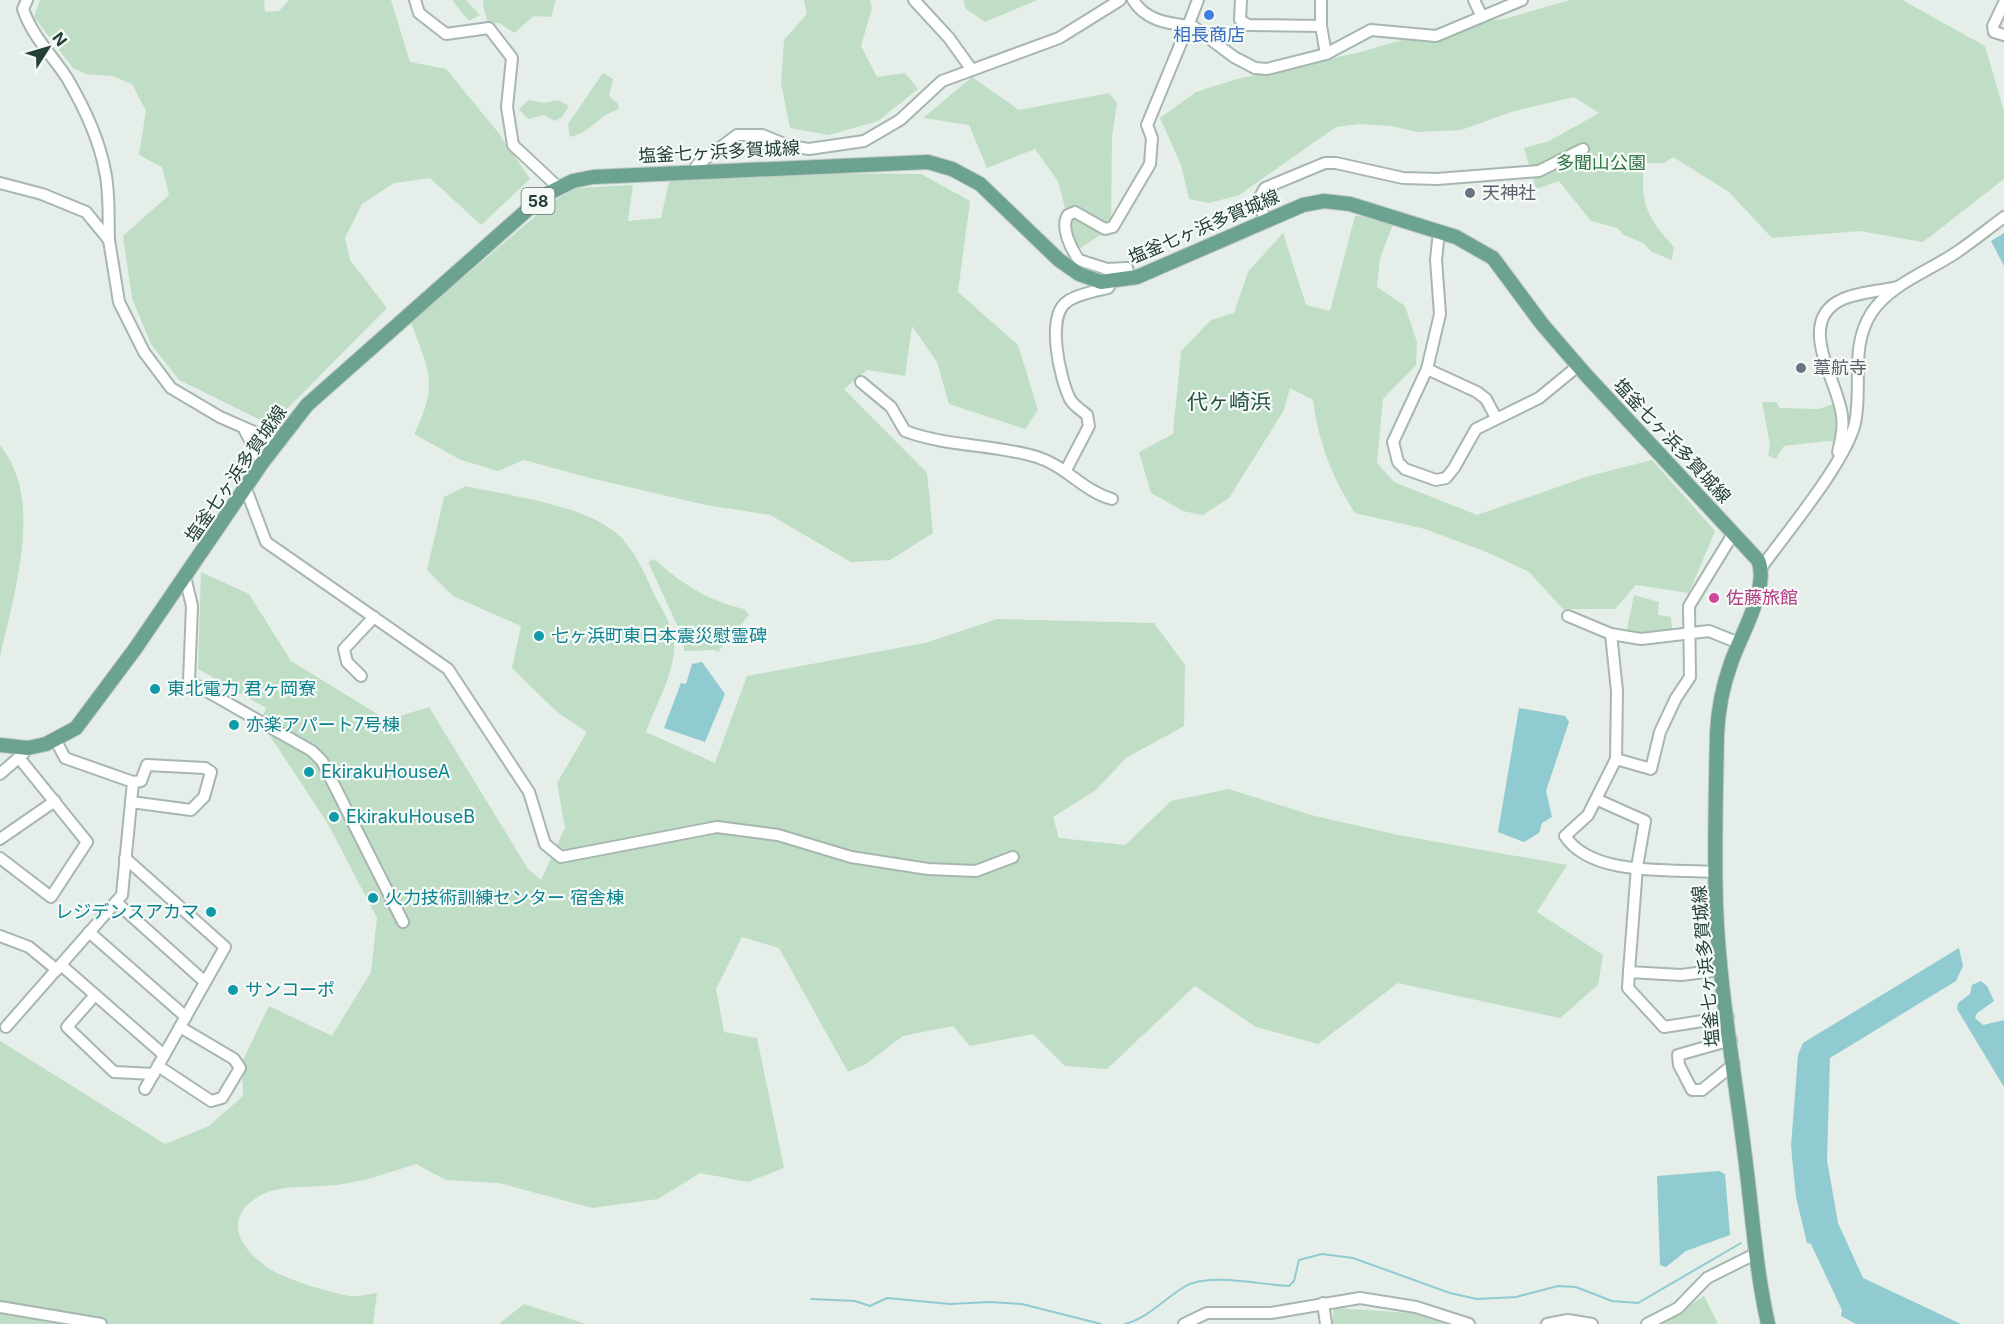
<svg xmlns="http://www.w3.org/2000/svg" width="2004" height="1324" font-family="Inter,'Noto Sans JP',sans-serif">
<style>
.green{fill:#bfdec5}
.water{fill:#8fcbd1}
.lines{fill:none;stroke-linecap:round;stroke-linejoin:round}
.stream{stroke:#8fcbd1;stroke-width:2}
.minor-casing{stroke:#a7b6b0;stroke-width:14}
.major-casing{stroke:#c2c9c7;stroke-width:16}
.minor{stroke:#fff;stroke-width:10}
.major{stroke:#6ba290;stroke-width:14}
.shop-dot{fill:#3f7fe0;stroke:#f5faf7;stroke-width:2}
.worship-dot{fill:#6b7280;stroke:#f5faf7;stroke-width:2}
.hotel-dot{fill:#d1479c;stroke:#f5faf7;stroke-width:2}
.culture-dot{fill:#0f9aa8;stroke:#f5faf7;stroke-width:2}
.labels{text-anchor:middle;stroke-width:4.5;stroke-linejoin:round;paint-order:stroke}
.shield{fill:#f5faf7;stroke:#637770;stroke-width:1.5}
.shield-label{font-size:16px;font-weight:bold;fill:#243f36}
.shop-label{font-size:18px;fill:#366cbe;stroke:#f5faf7}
.street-label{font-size:18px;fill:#243f36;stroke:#f5faf7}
.park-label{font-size:18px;fill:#2f7545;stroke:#f5faf7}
.worship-label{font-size:18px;fill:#5b616d;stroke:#f5faf7;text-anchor:start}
.hotel-label{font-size:18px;fill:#b23c85;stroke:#f5faf7;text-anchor:start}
.culture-label{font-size:18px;fill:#0d838f;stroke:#f5faf7;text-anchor:start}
.quarter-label{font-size:21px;fill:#205142;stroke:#f5faf7}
</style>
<rect width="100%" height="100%" fill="#e5eee9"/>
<g class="green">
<path d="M40,0H264L265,12L279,11L289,0H391L410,62L446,69L497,131L530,179L481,225L430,178L394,183L362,204L345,238L350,260L387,308L271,425L179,380L151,344L132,298L123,236L169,195L162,167L139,155L146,111L132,84L112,76L86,74L73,68L34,17Z"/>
<path d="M452,0H466L480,15L469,21Z"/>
<path d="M484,0H556L551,17L534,16L514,33L499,23H488L483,5Z"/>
<path d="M804,0H870L872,8L861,46L877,77L905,73L918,89L878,121L829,135L790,128L781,83L784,40L807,14Z"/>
<path d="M963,0H1037L985,22L966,9Z"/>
<path d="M1570,0H1902L1985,46L2004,111V179L1923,242L1860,231L1772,238L1729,192L1673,157L1664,163H1644C1640,205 1647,217 1674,247L1672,260L1652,252L1643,243L1624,235L1617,228L1591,221L1559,181L1536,189L1524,148L1549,141L1599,113L1574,97L1514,111L1461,130L1417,132L1392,126L1359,124L1336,127L1239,195L1209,203L1189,199L1181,165L1160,118L1196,92L1237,79L1361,52L1455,24L1504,19Z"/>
<path d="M603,73L613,79L609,96L618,104L619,109C595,117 594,131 570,137L568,124Z"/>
<path d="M972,77L1019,110L1109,93L1117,103L1112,136L1111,228L1076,251L1058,181L1035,149L987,168L969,125L923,118Z"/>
<path d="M529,100L544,103L558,100L569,106L561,118L555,121L544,115L528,119L519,109Z"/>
<path d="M742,173L921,174L970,201L958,292L1018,345L1038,410L1025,429L949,404L937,362L912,326L905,376L867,370L844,389L927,473L933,533L890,560L851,562L770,515L706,505L590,478L524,460L498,471L461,460L414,434C439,384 429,372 411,322L552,202L576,188L633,185L628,221L661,218L670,177Z"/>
<path d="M1355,216L1395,219L1380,258L1377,287L1405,306L1417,342L1416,365L1383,399L1377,463L1394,482L1477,515L1589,476L1652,460L1715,531L1689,593L1636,585L1615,609H1563L1529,572L1489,553L1425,529L1355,513C1332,478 1318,441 1313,400L1290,388L1284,410L1229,498L1203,515L1183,511L1151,493L1139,452L1173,434L1181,351L1211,320L1234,313L1248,272L1283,233L1306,305L1330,311Z"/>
<path d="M1762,402H1776L1780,408L1818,409L1834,404L1839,424L1836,442L1827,441L1784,446L1776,459L1768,455L1770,445Z"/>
<path d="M0,445C5,452 11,460 14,469C37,522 12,602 0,657Z"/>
<path d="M466,486C510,496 580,504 615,532C634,548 644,572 654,594C663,611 675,629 674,649C673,676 655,707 646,732L715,763L747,676L925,643L997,619L1154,623L1185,665L1184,726L1126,758L1096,790L1053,817L1059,838L1125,845L1171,801L1229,789L1311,815L1398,835L1567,865L1537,912L1603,955L1598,985L1560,1018L1398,983L1318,1044L1256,1027L1195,986L1107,1069L1065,1066L1033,1034L970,1046L953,1026L903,1036L866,1064L848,1072L779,948L742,937L716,989L724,1032L757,1038L784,1168L748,1182L700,1173L658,1199L592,1208L499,1183L446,1180L416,1164C390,1172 363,1182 336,1185C312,1188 280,1184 259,1196C218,1221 244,1254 275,1272C297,1283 326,1291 349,1296C358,1297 368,1294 377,1293L373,1324H0V1041L165,1144L209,1126L243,1096L242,1062L269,1006L332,1036L371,972L377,918L328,824L261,722L266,708L198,669L201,572L249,594L291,661L387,720L429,707L528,869L541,880L565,828L557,783L587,732L557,712L512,668L521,626L453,596L427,570L444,497Z"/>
<path d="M654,559C679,582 710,602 744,609L749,615L718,652L714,650L684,651V640L648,562Z"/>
<path d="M1634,595L1659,602L1658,615L1671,617L1672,630L1647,635L1626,634Z"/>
<path d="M1704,1296L1718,1324H1662Z"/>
<path d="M524,1304L586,1324H499Z"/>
<path d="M1334,1308L1412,1313L1445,1324H1332Z"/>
</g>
<g class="water">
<path d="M2004,233V266L1991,241Z"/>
<path d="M702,662L725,694L705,742L664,728L681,683L686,684L692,664Z"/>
<path d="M1519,708L1565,716L1569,722L1546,791L1552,817L1542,823L1539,833L1524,842L1498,832Z"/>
<path d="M1959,948L1963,966L1956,981L1830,1058L1827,1160L1838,1223L1863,1278L1961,1324H1856L1841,1316L1842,1310L1811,1244L1807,1243L1796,1197L1791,1146L1798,1055L1803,1043Z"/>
<path d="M1981,981L1987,986L1994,1001L1977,1013L1975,1018L1983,1025L2004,1020V1087L1957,1009L1958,1003L1970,994L1972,985Z"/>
<path d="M1719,1171L1725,1174L1730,1235L1686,1251L1666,1267L1660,1265L1657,1176Z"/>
</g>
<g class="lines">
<g class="stream">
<path d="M811,1299L855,1301L870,1306L887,1298L950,1304L989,1302L1022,1304L1101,1324"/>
<path d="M1125,1324C1148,1318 1164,1299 1184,1287C1208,1272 1261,1285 1289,1286L1294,1281L1299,1260L1322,1254L1353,1258L1450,1293L1477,1299L1516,1297L1558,1286L1576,1287L1612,1301L1638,1303L1741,1243"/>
</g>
<g class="minor-casing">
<g id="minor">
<path d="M27,0L23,9C32,36 52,55 67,78C84,107 99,138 105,171C110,193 108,218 109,240"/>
<path d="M415,0L419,13L446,34L489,28L512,58L507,107L513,145L558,187"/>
<path d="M914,0L949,38L972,70"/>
<path d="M1198,0L1188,26L1194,27L1234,57L1255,68L1267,69L1326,54L1371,30L1436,36L1522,0"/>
<path d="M1241,0L1240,20L1248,25L1321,26"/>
<path d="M1321,0V26L1326,54"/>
<path d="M1474,0L1482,17"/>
<path d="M2004,3L1993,26L1994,32L2004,35"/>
<path d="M694,171L697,165L737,135H762L789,146L809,149L864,141L900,120L942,81L1059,38L1120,0"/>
<path d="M0,183L42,194L86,212L109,240L119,302L144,352L171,388L220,417L277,442"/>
<path d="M1264,221L1260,197L1265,188L1325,163H1336L1403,178L1437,179L1539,171L1583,149"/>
<path d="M1439,232L1436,260L1440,314L1427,369L1393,442L1398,462L1405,469L1436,480L1446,478L1454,468L1476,429L1539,398L1578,366"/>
<path d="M1130,279L1127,268L1107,269L1079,260C1071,249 1060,227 1068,215L1075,212L1105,229L1113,227L1150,164L1152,138L1147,125L1188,26C1166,23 1145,20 1133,0"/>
<path d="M1427,369L1477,392L1486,399L1496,418"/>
<path d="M861,382L891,407L905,431C948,447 994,444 1037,457C1066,466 1083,491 1112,499"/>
<path d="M244,429L262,463"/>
<path d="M1838,452C1841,441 1844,428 1842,416C1839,382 1793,321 1843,299C1859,292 1880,291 1897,287"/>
<path d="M1066,470L1089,426L1087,415C1081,410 1073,405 1070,399C1060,379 1045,315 1068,301C1078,294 1096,291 1108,288L1112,282"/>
<path d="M246,489L266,542L448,669L529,792L545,844L561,857L717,827L778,835L851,857L928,869L976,871L1013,857"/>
<path d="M1761,568C1786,533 1846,462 1855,423C1863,386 1849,347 1872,312C1891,284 1929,271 1957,252C1973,241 1988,229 2004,217"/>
<path d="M185,577L192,606L189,681L312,751L322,761L403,922"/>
<path d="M1568,616L1611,634L1641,639L1709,631L1739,643"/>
<path d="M1611,634L1617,691L1616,759L1588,815L1565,836C1592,877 1671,869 1715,872"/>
<path d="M361,676L347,662L344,649L374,617"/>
<path d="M1616,759L1651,769L1660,732L1676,698L1690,677L1689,606L1733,534"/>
<path d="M0,774L24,753"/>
<path d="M1598,800L1645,821L1637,867L1629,972L1681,975L1721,970"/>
<path d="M131,802L191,810L204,797L211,772L205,768L147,765L141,781L133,782"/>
<path d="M0,839L55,801"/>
<path d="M0,858L51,897L87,842L20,759"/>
<path d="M125,858L225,947L145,1089"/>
<path d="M116,902L205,982"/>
<path d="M89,932L186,1017"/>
<path d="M0,936L29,947L57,970"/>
<path d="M61,965L164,1055"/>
<path d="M1629,972L1628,988L1664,1027L1728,1017"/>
<path d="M95,995L67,1027L114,1072L154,1074"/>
<path d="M6,1027L122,895L133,782L65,758L56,741"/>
<path d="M1731,1040L1678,1055L1679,1065L1692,1090H1702L1734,1064"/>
<path d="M158,1066L211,1101L222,1098L240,1068L234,1059L180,1027"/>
<path d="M1323,1303L1326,1324"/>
<path d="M0,1307L101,1324"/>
<path d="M1184,1324L1207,1313H1271L1360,1298L1416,1307L1469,1324"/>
<path d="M1547,1324L1568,1320L1592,1324"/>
<path d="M1647,1324L1678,1308L1707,1278L1755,1254"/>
</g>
</g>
<g class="major-casing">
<path id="major" d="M0,745L28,748L46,744L76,728L135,649L262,463L307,405L543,196L573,181L593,177L928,162L952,169L980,184L1059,260L1079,274L1101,282L1137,277L1303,205L1324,201L1350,204L1456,237L1493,258L1542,324L1586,375L1758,560C1770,587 1740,636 1731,663C1723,685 1718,711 1717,734C1716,791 1714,849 1716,906C1719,987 1734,1068 1744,1149C1752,1208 1755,1266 1768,1324"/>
</g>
<use href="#minor" class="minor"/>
<use href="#major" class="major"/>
</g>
<circle class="shop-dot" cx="1209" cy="15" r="6"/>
<g class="worship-dot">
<circle cx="1470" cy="193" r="6"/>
<circle cx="1801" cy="368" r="6"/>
</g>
<circle class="hotel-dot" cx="1714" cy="598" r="6"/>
<g class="culture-dot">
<circle cx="539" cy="636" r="6"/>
<circle cx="155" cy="689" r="6"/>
<circle cx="234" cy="725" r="6"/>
<circle cx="309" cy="772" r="6"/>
<circle cx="334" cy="817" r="6"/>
<circle cx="373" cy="898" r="6"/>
<circle cx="211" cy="912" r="6"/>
<circle cx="233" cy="990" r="6"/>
</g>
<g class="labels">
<rect class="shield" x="521.5" y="188" width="33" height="26" rx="4.5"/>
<g class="shield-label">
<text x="538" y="207">58</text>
</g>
<g class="shop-label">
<text x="1209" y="41">相長商店</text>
</g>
<g class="street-label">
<text transform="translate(719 152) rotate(-3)" y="6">塩釜七ヶ浜多賀城線</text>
<text transform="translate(1204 227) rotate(-23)" y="6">塩釜七ヶ浜多賀城線</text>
<text transform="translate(1672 441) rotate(47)" y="6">塩釜七ヶ浜多賀城線</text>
<text transform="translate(236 474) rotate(-55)" y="6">塩釜七ヶ浜多賀城線</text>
<text transform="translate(1706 966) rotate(-95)" y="6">塩釜七ヶ浜多賀城線</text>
</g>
<g class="park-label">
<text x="1601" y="169">多聞山公園</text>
</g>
<g class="worship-label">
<text x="1482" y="199">天神社</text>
<text x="1813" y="374">葦航寺</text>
</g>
<g class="hotel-label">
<text x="1726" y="604">佐藤旅館</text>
</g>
<g class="culture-label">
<text x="551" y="642">七ヶ浜町東日本震災慰霊碑</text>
<text x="167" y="695">東北電力 君ヶ岡寮</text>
<text x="246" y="731">亦楽アパート7号棟</text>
<text x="321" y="778">EkirakuHouseA</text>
<text x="346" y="823">EkirakuHouseB</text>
<text x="385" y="904">火力技術訓練センター 宿舎棟</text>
<text x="199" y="918" text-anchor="end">レジデンスアカマ</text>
<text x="245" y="996">サンコーポ</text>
</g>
<g class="quarter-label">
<text x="1229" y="409">代ヶ崎浜</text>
</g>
</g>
<g transform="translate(48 48) rotate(53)" stroke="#f5faf7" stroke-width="4.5" paint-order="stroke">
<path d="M0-4.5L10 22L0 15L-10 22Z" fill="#243f36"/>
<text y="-9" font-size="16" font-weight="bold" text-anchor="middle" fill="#243f36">N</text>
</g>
</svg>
